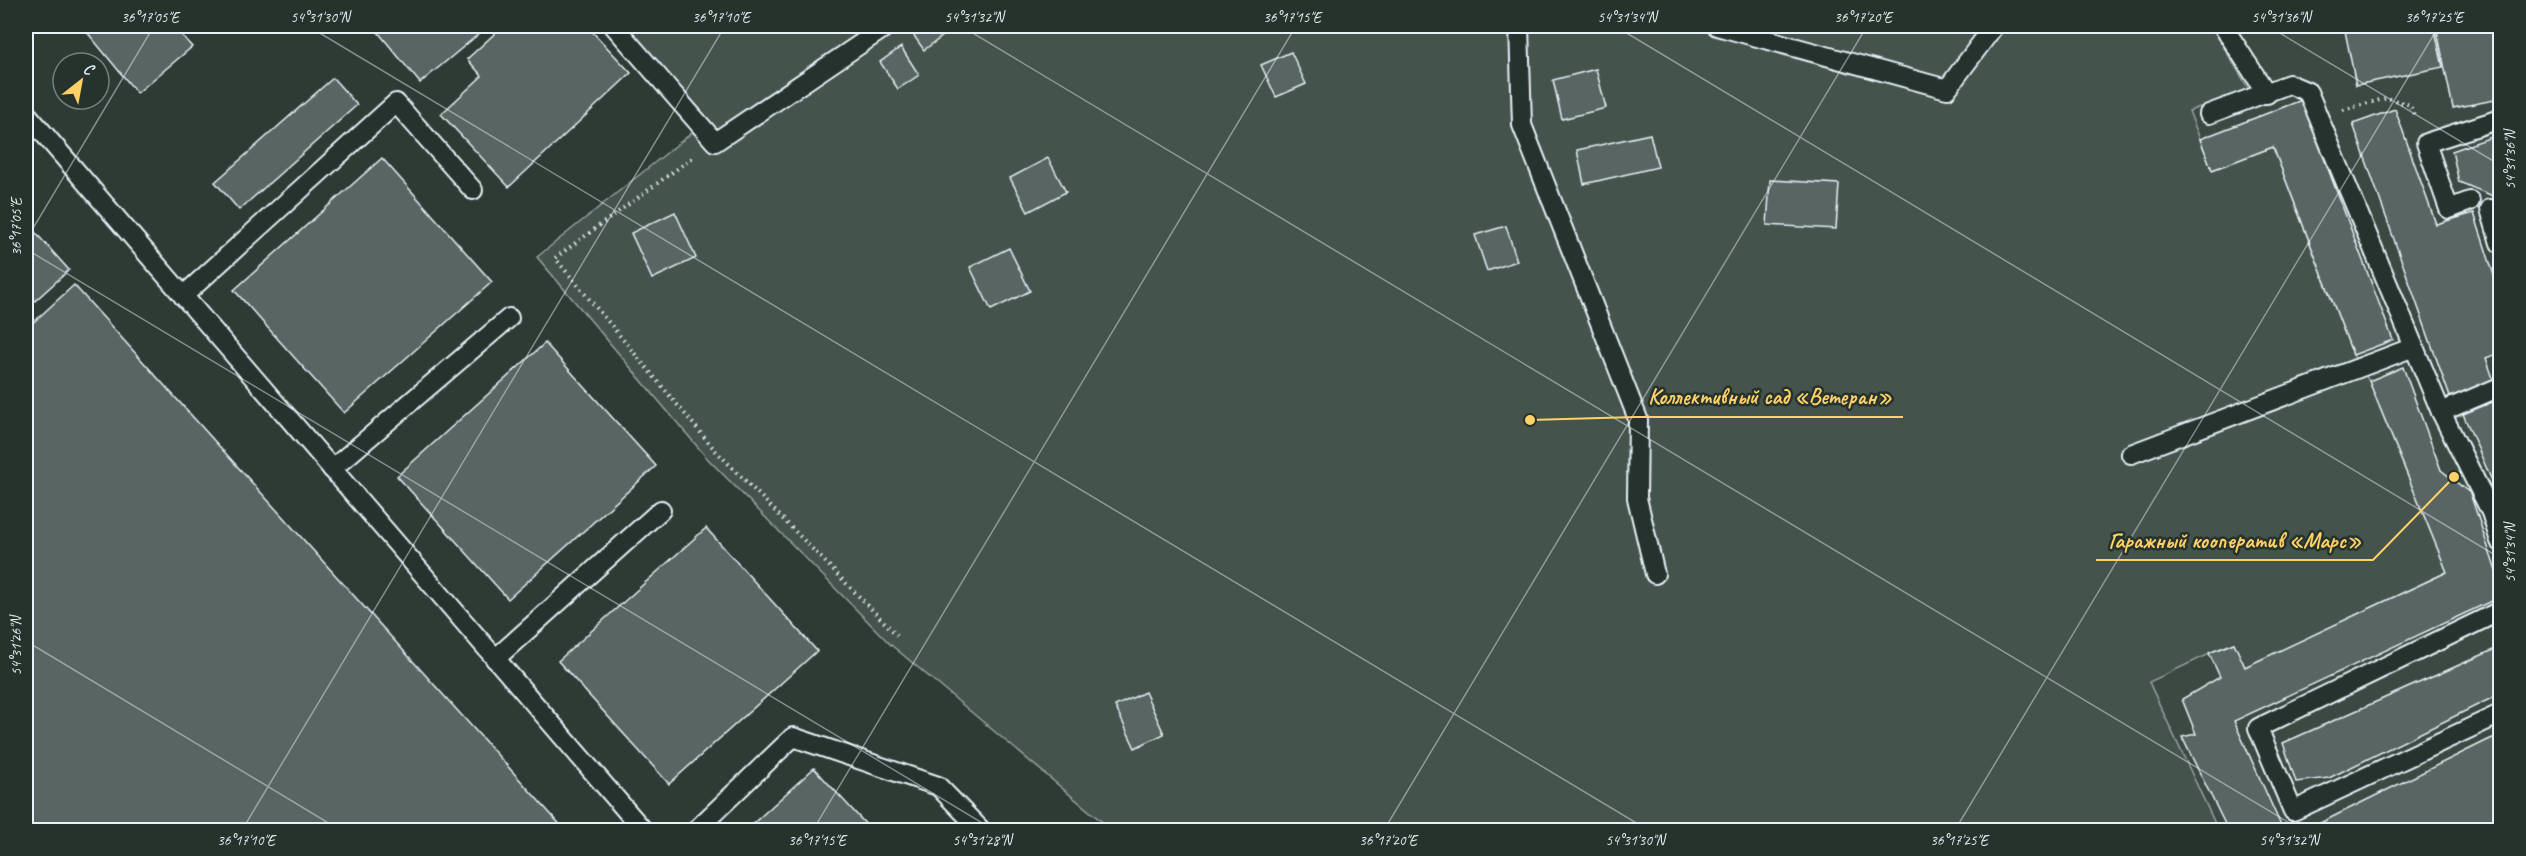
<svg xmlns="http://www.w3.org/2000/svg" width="2526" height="856" font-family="Caveat,sans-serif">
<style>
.built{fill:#3b4843}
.green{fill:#45524e;stroke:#96a2a3;stroke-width:1.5}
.building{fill:#596563;stroke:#e8f1f8;stroke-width:1.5}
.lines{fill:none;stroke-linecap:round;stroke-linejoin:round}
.lane-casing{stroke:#e8f1f8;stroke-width:22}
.path{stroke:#e8f1f8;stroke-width:4;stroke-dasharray:1.5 4.5;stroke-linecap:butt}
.lane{stroke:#26332d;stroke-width:18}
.ticks{fill:none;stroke:#e8f1f8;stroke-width:1.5;stroke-opacity:0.45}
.leader{fill:none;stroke:#ffd166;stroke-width:2}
.callout-dot{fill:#ffd166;stroke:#26332d;stroke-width:2}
.callout-label{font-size:22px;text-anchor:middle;font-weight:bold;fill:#ffd166;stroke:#26332d;stroke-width:5;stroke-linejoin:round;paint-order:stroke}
.neatline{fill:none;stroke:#e8f1f8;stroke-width:2}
.ticks-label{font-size:15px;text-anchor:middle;fill:#e8f1f8}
</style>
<rect width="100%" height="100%" fill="#2e3b35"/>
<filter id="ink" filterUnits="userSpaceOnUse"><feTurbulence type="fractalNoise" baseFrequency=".0167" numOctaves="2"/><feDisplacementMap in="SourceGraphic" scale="12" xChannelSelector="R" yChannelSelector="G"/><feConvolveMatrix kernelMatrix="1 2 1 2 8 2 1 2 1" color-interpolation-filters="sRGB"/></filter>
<g filter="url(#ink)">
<path class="built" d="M2211,26H2500V830H2218L2149,682L2234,643L2245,666L2369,381L2353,355L2273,147L2212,170L2189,111L2249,88Z"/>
<path class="green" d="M603,26H2211L2249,89L2189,111L2212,170L2273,147L2353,355L2369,381L2447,572L2245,667L2233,643L2149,682L2218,830H1112L890,644L707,458L537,257L694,131Z"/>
<g class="building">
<path d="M82,26H174L192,47L137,93Z"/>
<path d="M373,26H474L480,33L420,83Z"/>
<path d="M503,26H587L631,73L509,187L441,114L482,76L467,59Z"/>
<path d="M907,26H948L951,30L924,50Z"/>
<path d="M2344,26H2434L2443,67L2356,85Z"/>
<path d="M2436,26H2500V99L2453,108Z"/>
<path d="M901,47L919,75L898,89L880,62Z"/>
<path d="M1291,52L1306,84L1276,97L1261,65Z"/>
<path d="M1596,69L1606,108L1562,119L1553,80Z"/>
<path d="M333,78L357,105L239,210L215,182Z"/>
<path d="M2302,100L2393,340L2353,355L2273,147L2212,170L2200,139Z"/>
<path d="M2395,109L2436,224L2474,213L2500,294V353L2486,358L2494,381L2450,397L2353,124Z"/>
<path d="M1650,134L1658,167L1584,184L1577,150Z"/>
<path d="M2500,134V199L2459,182L2452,151Z"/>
<path d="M382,158L492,282L344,413L234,290Z"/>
<path d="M1048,158L1066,192L1028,212L1010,178Z"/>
<path d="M1770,180L1839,184L1836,229L1767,225Z"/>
<path d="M675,212L696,258L652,279L631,233Z"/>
<path d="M26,222L69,270L26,309Z"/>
<path d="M1506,226L1517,261L1487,271L1475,235Z"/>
<path d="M1009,248L1030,291L991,310L970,267Z"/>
<path d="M74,285L565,830H31L26,824V329Z"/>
<path d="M545,343L656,466L508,599L397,476Z"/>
<path d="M2403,367L2441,470L2470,493L2500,583V597L2234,721L2283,830H2228L2182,737L2196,734L2182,699L2220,677L2209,653L2234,643L2245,667L2447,572L2369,381Z"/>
<path d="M2500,399V488L2496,490L2463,414Z"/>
<path d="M706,528L817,651L669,784L558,661Z"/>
<path d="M2500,647V694L2329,778L2296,782L2283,743Z"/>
<path d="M1145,692L1164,734L1135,748L1115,706Z"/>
<path d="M2500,735V830H2306L2488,740Z"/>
<path d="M814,768L871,830H746Z"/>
</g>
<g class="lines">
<g class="lane-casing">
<g id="lane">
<path d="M614,26L715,142L887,26"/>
<path d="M1519,26L1522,125L1638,419L1637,498L1655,574"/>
<path d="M1717,26L1947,89L1994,26"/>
<path d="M2223,26L2267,94"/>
<path d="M26,113L643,830"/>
<path d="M2209,114L2289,84L2308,92L2441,412L2491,512"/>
<path d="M2470,201L2449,209L2426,143L2500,119"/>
<path d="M2490,209L2500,243"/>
<path d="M183,296L396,103L473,190"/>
<path d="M2441,412L2500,387"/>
<path d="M2131,454L2414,347"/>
<path d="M332,469L509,318"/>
<path d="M2500,507L2491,512L2500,541"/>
<path d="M2500,611L2258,728L2293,811L2500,714"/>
<path d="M495,659L661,510"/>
<path d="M696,830L793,737L938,786L981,830"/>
</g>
</g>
<g class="path">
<path d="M2343,110L2387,98L2410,105L2415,117"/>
<path d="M692,158L555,258L715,450L897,635"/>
</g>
<use href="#lane" class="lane"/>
</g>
</g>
<path class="ticks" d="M308,26L1648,830M961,26L2301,830M1615,26L2500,558M2268,26L2500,165M26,240L154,26M26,249L994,830M26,641L340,830M242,830L725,26M813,830L1296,26M1384,830L1867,26M1955,830L2439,26"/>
<path class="leader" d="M1530 420L1636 417H1903M2454 477L2373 560H2096"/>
<g class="callout-dot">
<circle cx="1530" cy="420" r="6"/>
<circle cx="2454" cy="477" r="6"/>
</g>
<g class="callout-label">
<text x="1770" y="404">Коллективный сад «Ветеран»</text>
<text x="2235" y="548">Гаражный кооператив «Марс»</text>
</g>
<rect width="2526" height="856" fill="none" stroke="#26332d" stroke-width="66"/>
<g transform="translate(81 81) rotate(31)"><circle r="28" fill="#26332d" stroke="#747f7e" stroke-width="1.5"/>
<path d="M0-4.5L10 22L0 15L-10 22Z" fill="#ffd166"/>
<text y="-9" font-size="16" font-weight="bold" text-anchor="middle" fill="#e8f1f8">С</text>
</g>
<rect x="33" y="33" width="2460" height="790" class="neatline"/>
<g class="ticks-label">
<text x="150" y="22">36°17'05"E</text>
<text x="320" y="22">54°31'30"N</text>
<text x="721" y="22">36°17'10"E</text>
<text x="974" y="22">54°31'32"N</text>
<text x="1292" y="22">36°17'15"E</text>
<text x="1627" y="22">54°31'34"N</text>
<text x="1863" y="22">36°17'20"E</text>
<text x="2281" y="22">54°31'36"N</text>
<text x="2434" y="22">36°17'25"E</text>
<text transform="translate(2510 160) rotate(-90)" y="5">54°31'36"N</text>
<text transform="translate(16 227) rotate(-90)" y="5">36°17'05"E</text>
<text transform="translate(2510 553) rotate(-90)" y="5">54°31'34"N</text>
<text transform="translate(16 646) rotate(-90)" y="5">54°31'26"N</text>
<text x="246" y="845">36°17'10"E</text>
<text x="817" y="845">36°17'15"E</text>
<text x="982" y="845">54°31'28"N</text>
<text x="1388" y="845">36°17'20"E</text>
<text x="1635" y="845">54°31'30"N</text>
<text x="1959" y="845">36°17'25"E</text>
<text x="2289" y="845">54°31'32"N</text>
</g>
</svg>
